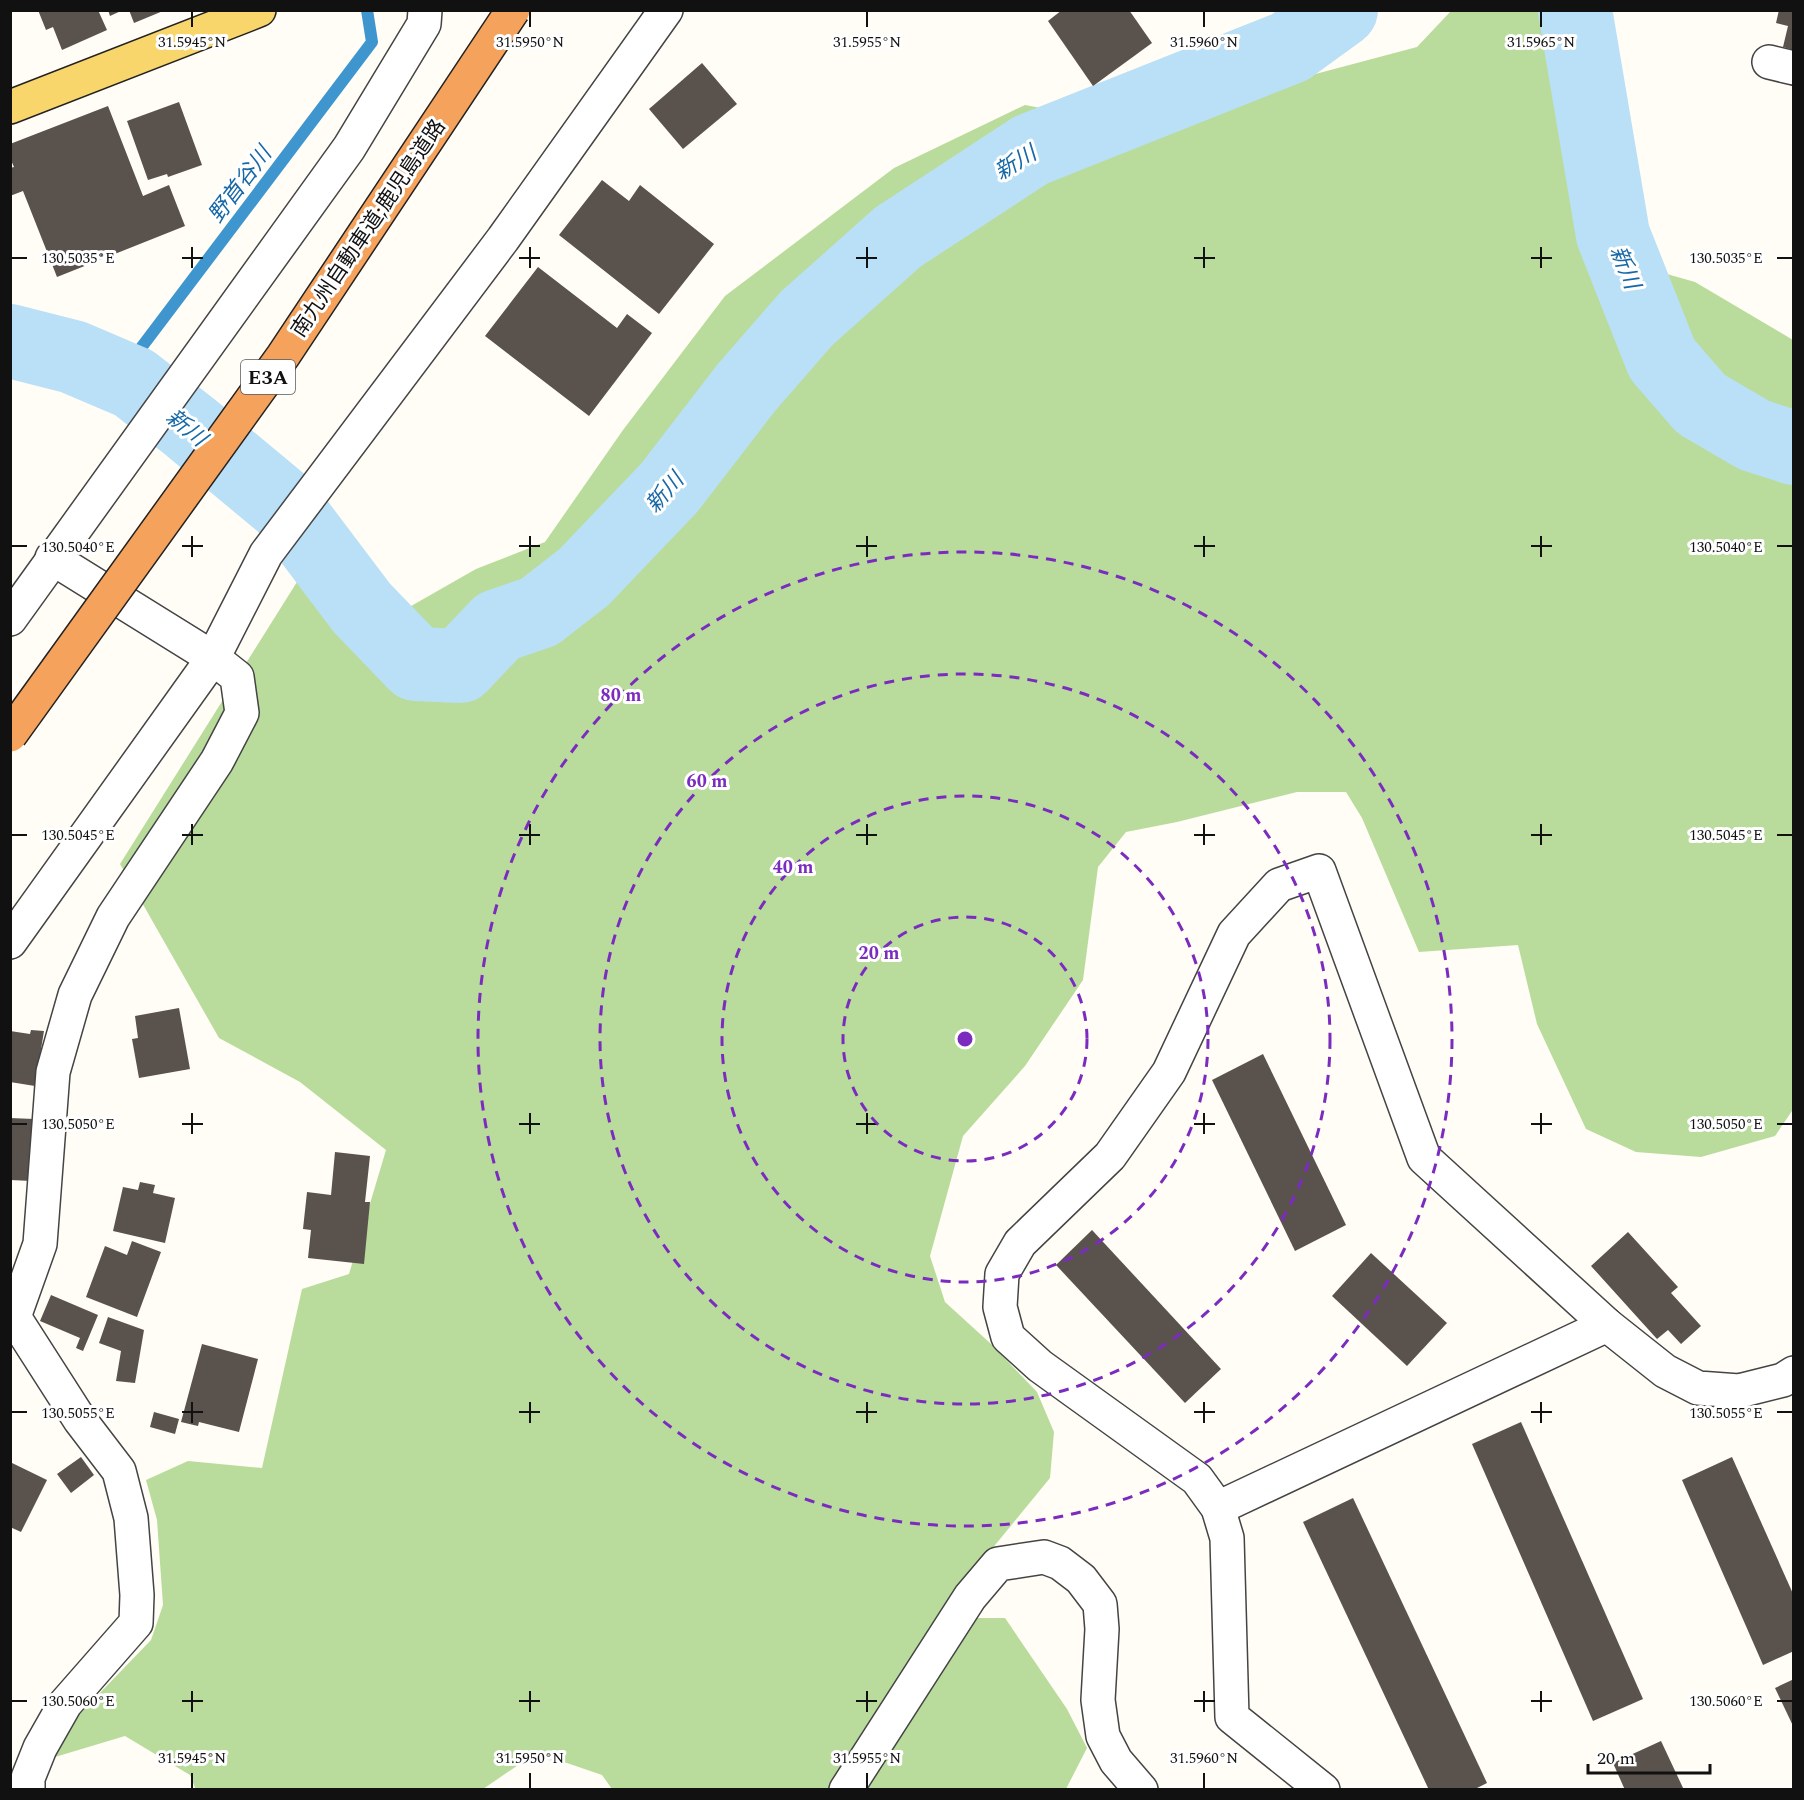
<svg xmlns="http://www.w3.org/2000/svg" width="1804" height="1800" font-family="Spectral,'Noto Sans JP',serif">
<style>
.forest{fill:#b9dc9c}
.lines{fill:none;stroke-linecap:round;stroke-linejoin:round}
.stream{stroke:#3f96cf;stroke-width:12}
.river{stroke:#b9e0f7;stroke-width:74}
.building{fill:#5a524d}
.street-casing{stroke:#444;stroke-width:36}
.primary-casing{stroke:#222;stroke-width:36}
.street{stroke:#fff;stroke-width:33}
.primary{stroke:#f9d66b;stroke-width:33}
.highway-bridge-casing{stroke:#222;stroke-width:36;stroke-linecap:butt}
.highway-bridge{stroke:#f5a25d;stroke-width:33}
.ticks{fill:none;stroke:#111;stroke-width:2}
.ring{fill:none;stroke:#7b2cbf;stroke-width:3;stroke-dasharray:10 8}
.labels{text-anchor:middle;stroke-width:6;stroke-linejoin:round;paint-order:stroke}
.shield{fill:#fff;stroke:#585858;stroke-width:1.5}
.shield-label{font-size:20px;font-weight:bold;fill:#111}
.street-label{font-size:21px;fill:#111;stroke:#fff}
.water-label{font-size:22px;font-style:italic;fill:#1768a6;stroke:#fff}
.ticks-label{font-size:15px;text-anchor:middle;fill:#111;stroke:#fff;stroke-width:6;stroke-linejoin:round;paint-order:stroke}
.centre{fill:#7b2cbf;stroke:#fff;stroke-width:3}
.ring-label{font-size:18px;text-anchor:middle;font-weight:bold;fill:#7b2cbf;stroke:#fff;stroke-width:6;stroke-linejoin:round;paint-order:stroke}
</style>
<rect width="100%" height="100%" fill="#fffdf5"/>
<g class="forest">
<path d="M1451,11H1555L1577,24L1579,249L1695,282L1793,340L1794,1108L1775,1136L1701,1157L1636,1152L1586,1129L1537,1024L1518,945L1419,952L1362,818L1346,792H1297L1177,822L1126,832L1098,867L1083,980L1025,1066L963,1136L930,1256L945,1302L990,1343L1037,1392L1054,1432L1050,1478L982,1561L829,1789H612L602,1775L567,1763L530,1757L483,1789L196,1790L190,1775L125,1736L55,1757L69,1725L151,1640L163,1605L157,1520L146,1480L188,1461L262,1468L302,1289L349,1274L386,1150L300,1082L219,1038L120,864L312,558L362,634L476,569L545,542L623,430L725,296L894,168L1025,105L1162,131L1293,80L1417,47Z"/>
<path d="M976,1618H1005L1067,1709L1087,1748L1066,1789L863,1790Z"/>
</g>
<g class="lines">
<path class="stream" d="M119,377L372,42L367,10"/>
<g class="river">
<path d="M1575,10L1613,235L1662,359L1701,404L1754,435L1794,448"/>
<path d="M10,341L73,357L134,383L190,427L285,506L362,608L416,664L460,666L498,626L539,612L584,577L669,488L746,388L807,318L898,237L1031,150L1290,47L1341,10"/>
</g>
</g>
<g class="building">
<path d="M38,10H98L107,30L62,50L53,27L46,30Z"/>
<path d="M108,10H123L110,16Z"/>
<path d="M129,10H163V11L134,23Z"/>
<path d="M1062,10H1129L1152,43L1093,86L1048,21Z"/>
<path d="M1779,10H1794V50L1783,47L1788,26L1776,23Z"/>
<path d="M702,63L737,104L683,149L649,109Z"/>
<path d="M179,102L202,165L168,177L167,174L148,180L127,121Z"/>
<path d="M108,106L143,196L169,185L185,226L57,277L23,191L10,196V168L14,167L10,158V144Z"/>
<path d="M602,180L629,201L640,185L714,244L659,314L559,235Z"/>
<path d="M538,267L617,328L627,314L652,333L589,416L485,336Z"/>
<path d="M179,1008L190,1069L139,1078L132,1039L138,1038L135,1016Z"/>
<path d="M31,1030L44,1031L35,1086L10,1082V1031L30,1034Z"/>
<path d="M1263,1054L1346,1225L1295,1251L1212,1080Z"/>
<path d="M10,1118L34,1119L32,1181L10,1180Z"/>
<path d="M335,1152L370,1156L365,1202H370L364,1264L308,1258L311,1230L303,1229L307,1192L331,1195Z"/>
<path d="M140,1182L155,1185L153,1193L175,1198L165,1243L113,1231L123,1187L138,1190Z"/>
<path d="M1092,1230L1221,1369L1185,1403L1056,1265Z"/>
<path d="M1628,1232L1678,1287L1671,1293L1701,1326L1681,1344L1668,1330L1657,1339L1591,1266Z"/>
<path d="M132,1241L161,1252L137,1317L86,1297L105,1246L127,1255Z"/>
<path d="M1371,1253L1447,1323L1407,1366L1332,1296Z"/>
<path d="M51,1295L98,1315L83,1351L76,1348L80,1338L40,1321Z"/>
<path d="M108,1317L144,1330L135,1383L116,1381L121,1351L99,1343Z"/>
<path d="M202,1344L258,1359L239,1432L199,1422L198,1426L181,1422Z"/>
<path d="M154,1412L179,1419L175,1434L150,1427Z"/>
<path d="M1521,1422L1643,1699L1593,1721L1472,1444Z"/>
<path d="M81,1457L94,1475L71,1493L57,1474Z"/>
<path d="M1732,1457L1794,1596V1651L1763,1665L1682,1480Z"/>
<path d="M10,1462L47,1480L21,1532L10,1527Z"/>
<path d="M1353,1498L1487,1783L1473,1790H1429L1303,1522Z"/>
<path d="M1794,1679V1728L1775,1688Z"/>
<path d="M1661,1741L1684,1790H1625L1613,1763Z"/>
</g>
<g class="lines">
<g class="street-casing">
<g id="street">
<path d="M1769,62L1794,68"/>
<path d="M10,619L349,148L424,24L425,10"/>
<path d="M10,942L213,658L266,554L503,239L666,10"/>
<path d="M10,1317H14L80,1420L119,1471L131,1518L137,1595L136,1623L65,1704L40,1748L28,1778V1790"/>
<path d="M14,1317L40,1244L53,1072L75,995L113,917L217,761L242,713L237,677L213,658L52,558"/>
<path d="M1218,1508L1607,1325"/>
<path d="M846,1790L970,1597L998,1564L1044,1557L1060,1563L1081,1579L1100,1604L1102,1629L1098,1700L1103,1736L1116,1761L1141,1790"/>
<path d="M1323,1790L1232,1717L1227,1538L1218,1508L1197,1479L1040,1366L1008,1337L1000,1307L1002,1274L1020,1243L1110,1156L1169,1072L1234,934L1279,885L1319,871L1424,1158L1607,1325L1665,1371L1698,1388L1739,1391L1783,1380L1794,1373"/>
</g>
</g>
<g class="primary-casing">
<path id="primary" d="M10,107L259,10"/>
</g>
<use href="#street" class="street"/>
<use href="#primary" class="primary"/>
<g class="highway-bridge-casing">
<path id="highway-bridge" d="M10,735L283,356L513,10"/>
</g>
<use href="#highway-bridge" class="highway-bridge"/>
</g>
<path class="ticks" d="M192,12V27M530,12V27M867,12V27M1204,12V27M1541,12V27M192,247V268M530,247V268M867,247V268M1204,247V268M1541,247V268M12,258H27M182,258H203M519,258H540M856,258H877M1194,258H1215M1531,258H1552M1777,258H1792M192,536V557M530,536V557M867,536V557M1204,536V557M1541,536V557M12,546H27M182,546H203M519,546H540M856,546H877M1194,546H1215M1531,546H1552M1777,546H1792M192,824V845M530,824V845M867,824V845M1204,824V845M1541,824V845M12,835H27M182,835H203M519,835H540M856,835H877M1194,835H1215M1531,835H1552M1777,835H1792M192,1113V1134M530,1113V1134M867,1113V1134M1204,1113V1134M1541,1113V1134M12,1124H27M182,1124H203M519,1124H540M856,1124H877M1194,1124H1215M1531,1124H1552M1777,1124H1792M192,1402V1423M530,1402V1423M867,1402V1423M1204,1402V1423M1541,1402V1423M12,1412H27M182,1412H203M519,1412H540M856,1412H877M1194,1412H1215M1531,1412H1552M1777,1412H1792M192,1691V1712M530,1691V1712M867,1691V1712M1204,1691V1712M1541,1691V1712M12,1701H27M182,1701H203M519,1701H540M856,1701H877M1194,1701H1215M1531,1701H1552M1777,1701H1792M192,1773V1788M530,1773V1788M867,1773V1788M1204,1773V1788"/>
<g class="ring">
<circle cx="965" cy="1039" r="122"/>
<circle cx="965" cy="1039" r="243"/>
<circle cx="965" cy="1039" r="365"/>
<circle cx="965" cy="1039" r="487"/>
</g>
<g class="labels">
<rect class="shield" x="241" y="360" width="54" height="34" rx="4.5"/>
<g class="shield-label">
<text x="268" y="384">E3A</text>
</g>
<g class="street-label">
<text transform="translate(368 228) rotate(-56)" y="7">南九州自動車道;鹿児島道路</text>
</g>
<g class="water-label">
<text transform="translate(1015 162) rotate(-31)" y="8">新川</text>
<text transform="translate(239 184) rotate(-53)" y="8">野首谷川</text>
<text transform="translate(1626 267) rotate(68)" y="8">新川</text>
<text transform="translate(187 427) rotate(39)" y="8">新川</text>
<text transform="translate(664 492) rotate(-49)" y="8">新川</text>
</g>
</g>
<g class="ticks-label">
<text x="192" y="47">31.5945°N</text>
<text x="530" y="47">31.5950°N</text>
<text x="867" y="47">31.5955°N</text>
<text x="1204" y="47">31.5960°N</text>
<text x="1541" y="47">31.5965°N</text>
<text x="1726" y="263">130.5035°E</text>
<text x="78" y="263">130.5035°E</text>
<text x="1726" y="552">130.5040°E</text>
<text x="78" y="552">130.5040°E</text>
<text x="1726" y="840">130.5045°E</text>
<text x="78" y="840">130.5045°E</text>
<text x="1726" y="1129">130.5050°E</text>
<text x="78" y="1129">130.5050°E</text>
<text x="1726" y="1418">130.5055°E</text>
<text x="78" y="1418">130.5055°E</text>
<text x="1726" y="1706">130.5060°E</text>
<text x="78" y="1706">130.5060°E</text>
<text x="192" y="1763">31.5945°N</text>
<text x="530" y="1763">31.5950°N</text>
<text x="867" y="1763">31.5955°N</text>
<text x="1204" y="1763">31.5960°N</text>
</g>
<circle cx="965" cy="1039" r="9" class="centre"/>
<g class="ring-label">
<text x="621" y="701">80 m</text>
<text x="707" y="787">60 m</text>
<text x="793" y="873">40 m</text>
<text x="879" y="959">20 m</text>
</g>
<rect width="1804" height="1800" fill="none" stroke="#111111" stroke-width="24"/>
<path d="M1588 1764v9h122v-9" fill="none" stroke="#111111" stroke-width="3"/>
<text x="1597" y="1764" font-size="18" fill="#111111" stroke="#ffffff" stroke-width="4.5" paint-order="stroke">20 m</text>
</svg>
